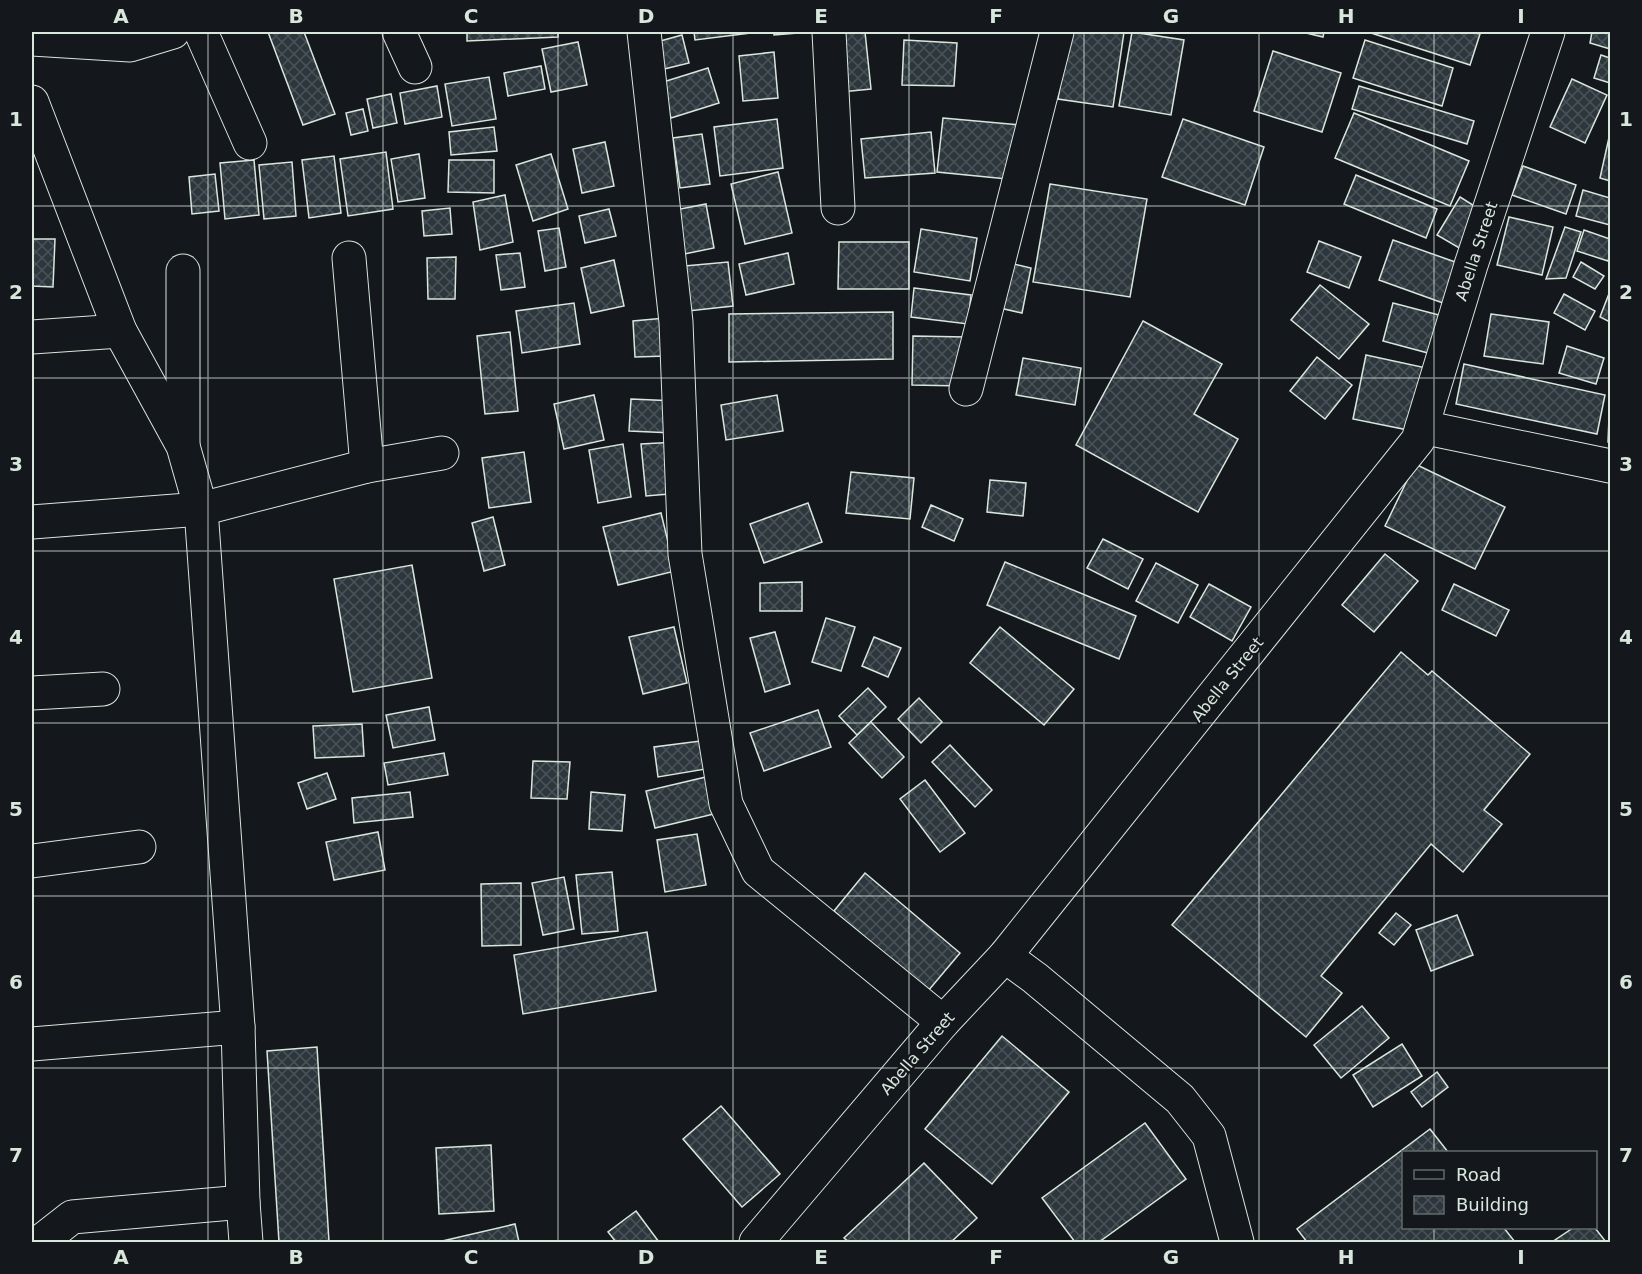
<svg xmlns="http://www.w3.org/2000/svg" width="1642" height="1274" font-family="'DejaVu Sans',sans-serif">
<style>
.building{fill:url(#building-cross-hatch);stroke:#d8e6dc;stroke-width:1.5}
.lines{fill:none;stroke-linecap:round;stroke-linejoin:round}
.minor-casing{stroke:#d8e6dc;stroke-width:35}
.minor{stroke:#14181c;stroke-width:33}
.grid{fill:none;stroke:#d8e6dc;stroke-width:1.5;stroke-opacity:0.55}
.labels{text-anchor:middle;stroke-width:4.5;stroke-linejoin:round;paint-order:stroke}
.street-label{font-size:16px;fill:#d8e6dc;stroke:#14181c}
.neatline{fill:none;stroke:#d8e6dc;stroke-width:2}
.grid-label{font-size:20px;text-anchor:middle;font-weight:bold;fill:#d8e6dc}
</style>
<defs>
<pattern id="building-cross-hatch" width="8" height="8" patternUnits="userSpaceOnUse" patternTransform="scale(1.5)"><rect width="8" height="8" fill="#2c363c"/><path d="M0 0l8 8M0 8l8-8" fill="none" stroke="#4a5358"/></pattern>
</defs>
<rect width="100%" height="100%" fill="#14181c"/>
<g class="building">
<path d="M268,32H304L335,114L303,125Z"/>
<path d="M467,32H558V37L467,41Z"/>
<path d="M694,32H759L695,40Z"/>
<path d="M774,32H811L774,35Z"/>
<path d="M835,32H865L871,89L841,92Z"/>
<path d="M1068,32H1124L1113,107L1058,99Z"/>
<path d="M1132,32L1184,40L1171,115L1119,106Z"/>
<path d="M1302,32H1324L1323,37Z"/>
<path d="M1368,32H1471L1480,34L1470,65Z"/>
<path d="M1592,32H1610V49L1590,43Z"/>
<path d="M682,35L689,63L660,70L653,43Z"/>
<path d="M904,40L957,43L954,86L902,85Z"/>
<path d="M1365,40L1453,68L1442,106L1353,78Z"/>
<path d="M578,42L587,85L551,92L542,49Z"/>
<path d="M1273,51L1341,73L1322,132L1254,111Z"/>
<path d="M774,52L778,98L743,101L739,56Z"/>
<path d="M1601,55L1610,58V83L1594,78Z"/>
<path d="M541,66L545,89L508,96L504,73Z"/>
<path d="M708,68L719,103L671,118L660,83Z"/>
<path d="M489,77L496,119L452,126L445,84Z"/>
<path d="M1572,79L1607,95L1585,143L1550,127Z"/>
<path d="M437,86L442,117L405,124L400,93Z"/>
<path d="M1359,86L1474,121L1467,144L1352,109Z"/>
<path d="M391,94L397,123L373,128L367,99Z"/>
<path d="M363,109L368,131L351,135L346,113Z"/>
<path d="M1354,113L1469,161L1450,206L1335,158Z"/>
<path d="M943,118L1022,125L1017,180L937,172Z"/>
<path d="M777,119L783,168L720,176L714,127Z"/>
<path d="M1183,119L1264,147L1245,205L1162,177Z"/>
<path d="M494,127L497,151L451,155L449,132Z"/>
<path d="M931,132L935,173L865,178L861,139Z"/>
<path d="M1610,133V181L1600,178Z"/>
<path d="M702,134L710,184L680,188L673,138Z"/>
<path d="M605,142L614,186L582,193L573,149Z"/>
<path d="M386,152L393,209L348,216L340,159Z"/>
<path d="M419,154L425,198L398,202L391,159Z"/>
<path d="M551,154L568,209L533,221L516,165Z"/>
<path d="M334,156L341,213L309,218L302,160Z"/>
<path d="M254,160L259,215L225,219L220,163Z"/>
<path d="M449,160H494V193L448,192Z"/>
<path d="M292,162L296,216L264,219L259,165Z"/>
<path d="M1523,166L1576,185L1566,214L1512,195Z"/>
<path d="M778,172L792,233L745,244L731,184Z"/>
<path d="M215,174L219,211L192,214L189,177Z"/>
<path d="M1356,175L1437,209L1426,238L1344,204Z"/>
<path d="M1050,184L1147,199L1130,297L1033,282Z"/>
<path d="M1583,190L1610,198V225L1576,216Z"/>
<path d="M505,195L513,242L480,250L473,202Z"/>
<path d="M1460,197L1484,212L1461,249L1437,235Z"/>
<path d="M706,204L714,248L679,255L670,211Z"/>
<path d="M450,208L452,234L424,236L422,211Z"/>
<path d="M609,209L616,236L585,243L579,216Z"/>
<path d="M1509,217L1553,227L1542,275L1497,265Z"/>
<path d="M1565,227L1581,232L1566,278L1546,279Z"/>
<path d="M559,228L566,267L545,271L538,231Z"/>
<path d="M921,229L977,238L970,281L914,272Z"/>
<path d="M1584,230L1610,239V254L1608,261L1577,251Z"/>
<path d="M32,239H55L53,287L32,286Z"/>
<path d="M1393,240L1458,263L1443,303L1379,280Z"/>
<path d="M1319,241L1361,257L1349,288L1307,272Z"/>
<path d="M839,242H909V289H838Z"/>
<path d="M520,253L525,287L501,290L496,255Z"/>
<path d="M788,253L794,284L746,295L739,264Z"/>
<path d="M456,257L455,299H428L427,258Z"/>
<path d="M614,260L624,306L591,313L581,268Z"/>
<path d="M728,262L733,306L679,312L674,267Z"/>
<path d="M1005,262L1031,268L1022,313L995,307Z"/>
<path d="M1581,262L1604,276L1595,289L1573,277Z"/>
<path d="M1320,285L1369,324L1339,359L1291,320Z"/>
<path d="M914,288L971,295L968,324L911,317Z"/>
<path d="M1610,291V322L1600,317Z"/>
<path d="M1564,294L1595,311L1585,330L1554,313Z"/>
<path d="M574,303L580,344L522,353L516,311Z"/>
<path d="M1393,303L1439,315L1428,353L1383,341Z"/>
<path d="M893,312V359L729,362V314Z"/>
<path d="M1491,314L1549,322L1543,364L1484,356Z"/>
<path d="M665,318L666,356L635,357L633,321Z"/>
<path d="M1143,321L1222,364L1194,414L1238,439L1198,512L1076,445Z"/>
<path d="M510,332L518,411L485,414L477,336Z"/>
<path d="M913,336L966,337L963,386L912,385Z"/>
<path d="M1567,346L1604,358L1596,384L1559,373Z"/>
<path d="M1366,355L1431,369L1418,432L1353,419Z"/>
<path d="M1317,357L1352,385L1325,419L1290,391Z"/>
<path d="M1023,358L1081,368L1075,405L1016,395Z"/>
<path d="M1464,364L1605,395L1597,434L1456,404Z"/>
<path d="M1610,394V443L1608,442Z"/>
<path d="M594,395L604,440L564,449L554,404Z"/>
<path d="M777,395L783,431L726,440L721,405Z"/>
<path d="M631,399L676,401L673,433L629,431Z"/>
<path d="M677,442L681,493L646,496L641,444Z"/>
<path d="M623,444L631,497L598,503L589,450Z"/>
<path d="M524,452L531,502L489,508L482,458Z"/>
<path d="M1415,464L1505,507L1475,569L1385,526Z"/>
<path d="M851,472L914,478L910,519L846,513Z"/>
<path d="M990,480L1026,483L1023,516L987,512Z"/>
<path d="M808,503L822,542L764,563L750,524Z"/>
<path d="M931,505L963,519L954,541L922,527Z"/>
<path d="M661,513L675,571L618,585L603,527Z"/>
<path d="M493,517L505,565L484,571L472,523Z"/>
<path d="M1103,539L1143,559L1128,589L1087,568Z"/>
<path d="M1385,554L1418,581L1374,632L1342,605Z"/>
<path d="M1005,562L1136,616L1119,659L987,605Z"/>
<path d="M1156,563L1198,585L1178,623L1136,601Z"/>
<path d="M412,565L432,678L353,692L334,579Z"/>
<path d="M802,582V611H760V583Z"/>
<path d="M1209,584L1251,607L1232,641L1190,617Z"/>
<path d="M1454,584L1509,610L1496,636L1442,610Z"/>
<path d="M826,618L855,627L841,671L812,662Z"/>
<path d="M674,627L687,683L643,694L629,637Z"/>
<path d="M1000,627L1074,689L1044,725L970,663Z"/>
<path d="M775,632L790,684L765,692L750,638Z"/>
<path d="M874,637L901,648L888,677L862,666Z"/>
<path d="M1401,652L1428,675L1432,671L1530,754L1484,810L1502,824L1463,872L1431,844L1321,976L1342,993L1306,1037L1172,925Z"/>
<path d="M868,688L886,707L857,735L839,716Z"/>
<path d="M919,698L942,722L921,743L898,719Z"/>
<path d="M429,707L435,740L393,748L386,715Z"/>
<path d="M818,710L831,747L764,771L750,733Z"/>
<path d="M871,722L904,757L882,778L849,743Z"/>
<path d="M362,724L364,756L315,758L313,726Z"/>
<path d="M708,740L712,768L658,777L654,747Z"/>
<path d="M950,745L992,790L975,807L932,762Z"/>
<path d="M444,753L448,775L388,785L384,763Z"/>
<path d="M533,761L570,762L567,799L531,798Z"/>
<path d="M327,773L336,799L307,809L298,783Z"/>
<path d="M706,777L714,814L655,828L646,791Z"/>
<path d="M925,780L965,833L940,852L900,799Z"/>
<path d="M410,792L413,817L354,823L352,798Z"/>
<path d="M591,792L625,795L622,831L589,829Z"/>
<path d="M378,832L385,870L334,880L326,842Z"/>
<path d="M697,834L706,885L665,892L657,840Z"/>
<path d="M612,872L618,931L582,934L576,875Z"/>
<path d="M865,873L960,953L928,991L834,911Z"/>
<path d="M564,877L574,929L543,935L532,883Z"/>
<path d="M521,883V945L482,946L481,884Z"/>
<path d="M1396,913L1411,925L1394,945L1379,933Z"/>
<path d="M1457,915L1473,955L1431,971L1416,930Z"/>
<path d="M647,932L656,991L523,1014L514,955Z"/>
<path d="M1362,1006L1389,1038L1341,1078L1314,1045Z"/>
<path d="M1002,1036L1069,1092L992,1184L925,1129Z"/>
<path d="M1402,1044L1422,1076L1373,1107L1353,1075Z"/>
<path d="M317,1047L329,1242H279L267,1051Z"/>
<path d="M1437,1072L1448,1087L1422,1107L1411,1092Z"/>
<path d="M721,1106L780,1174L742,1207L683,1139Z"/>
<path d="M1145,1123L1186,1179L1099,1242H1075L1042,1198Z"/>
<path d="M1430,1129L1448,1152H1404V1228H1504L1515,1242H1307L1297,1229Z"/>
<path d="M491,1145L494,1211L439,1214L436,1148Z"/>
<path d="M924,1163L977,1218L951,1242H849L844,1238Z"/>
<path d="M636,1211L659,1242H616L608,1232Z"/>
<path d="M515,1224L519,1242H438Z"/>
<path d="M1573,1228H1595L1606,1242H1552Z"/>
</g>
<g class="lines">
<g class="minor-casing">
<g id="minor">
<path d="M201,32L250,143"/>
<path d="M399,32L415,67"/>
<path d="M644,32L676,322L685,554L726,804L758,871L943,1022"/>
<path d="M829,32L838,208"/>
<path d="M32,39L130,45L173,32"/>
<path d="M32,102L120,331L183,446L201,509L238,1027L243,1202L246,1242"/>
<path d="M349,258L367,466"/>
<path d="M183,271V443"/>
<path d="M32,337L120,331"/>
<path d="M966,389L1057,32"/>
<path d="M1422,427L1610,466"/>
<path d="M32,522L201,509L367,466L442,453"/>
<path d="M32,693L103,689"/>
<path d="M32,861L139,847"/>
<path d="M1005,956L1035,978L1180,1099L1209,1136L1237,1242"/>
<path d="M32,1044L238,1027"/>
<path d="M40,1242L72,1217L243,1202"/>
<path d="M756,1242L943,1022L1005,956L1418,440L1471,265L1548,32"/>
</g>
</g>
<use href="#minor" class="minor"/>
</g>
<path class="grid" d="M208,32V1242M383,32V1242M558,32V1242M733,32V1242M909,32V1242M1084,32V1242M1259,32V1242M1434,32V1152M32,206H1610M32,378H1610M32,551H1610M32,723H1610M32,896H1610M32,1068H1610M1434,1228V1242"/>
<g class="labels">
<g class="street-label">
<text transform="translate(1476 251) rotate(-72)" y="6">Abella Street</text>
<text transform="translate(1227 679) rotate(-51)" y="6">Abella Street</text>
<text transform="translate(917 1053) rotate(-49)" y="6">Abella Street</text>
</g>
</g>
<rect width="1642" height="1274" fill="none" stroke="#14181c" stroke-width="66"/>
<rect x="1402" y="1151" width="195" height="78" fill="#14181c" stroke="#626a69" stroke-width="1.5"/>
<rect x="1414" y="1170" width="30" height="9" fill="#14181c" stroke="#626a69" stroke-width="1.5"/>
<text x="1456" y="1181" font-size="18" fill="#d8e6dc">Road</text>
<rect x="1414" y="1196" width="30" height="18" fill="url(#building-cross-hatch)" stroke="#626a69" stroke-width="1.5"/>
<text x="1456" y="1211" font-size="18" fill="#d8e6dc">Building</text>
<rect x="33" y="33" width="1576" height="1208" class="neatline"/>
<g class="grid-label">
<text x="121" y="23">A</text>
<text x="296" y="23">B</text>
<text x="471" y="23">C</text>
<text x="646" y="23">D</text>
<text x="821" y="23">E</text>
<text x="996" y="23">F</text>
<text x="1171" y="23">G</text>
<text x="1346" y="23">H</text>
<text x="1521" y="23">I</text>
<text x="16" y="126">1</text>
<text x="1626" y="126">1</text>
<text x="16" y="299">2</text>
<text x="1626" y="299">2</text>
<text x="16" y="471">3</text>
<text x="1626" y="471">3</text>
<text x="16" y="644">4</text>
<text x="1626" y="644">4</text>
<text x="16" y="816">5</text>
<text x="1626" y="816">5</text>
<text x="16" y="989">6</text>
<text x="1626" y="989">6</text>
<text x="16" y="1162">7</text>
<text x="1626" y="1162">7</text>
<text x="121" y="1264">A</text>
<text x="296" y="1264">B</text>
<text x="471" y="1264">C</text>
<text x="646" y="1264">D</text>
<text x="821" y="1264">E</text>
<text x="996" y="1264">F</text>
<text x="1171" y="1264">G</text>
<text x="1346" y="1264">H</text>
<text x="1521" y="1264">I</text>
</g>
</svg>
